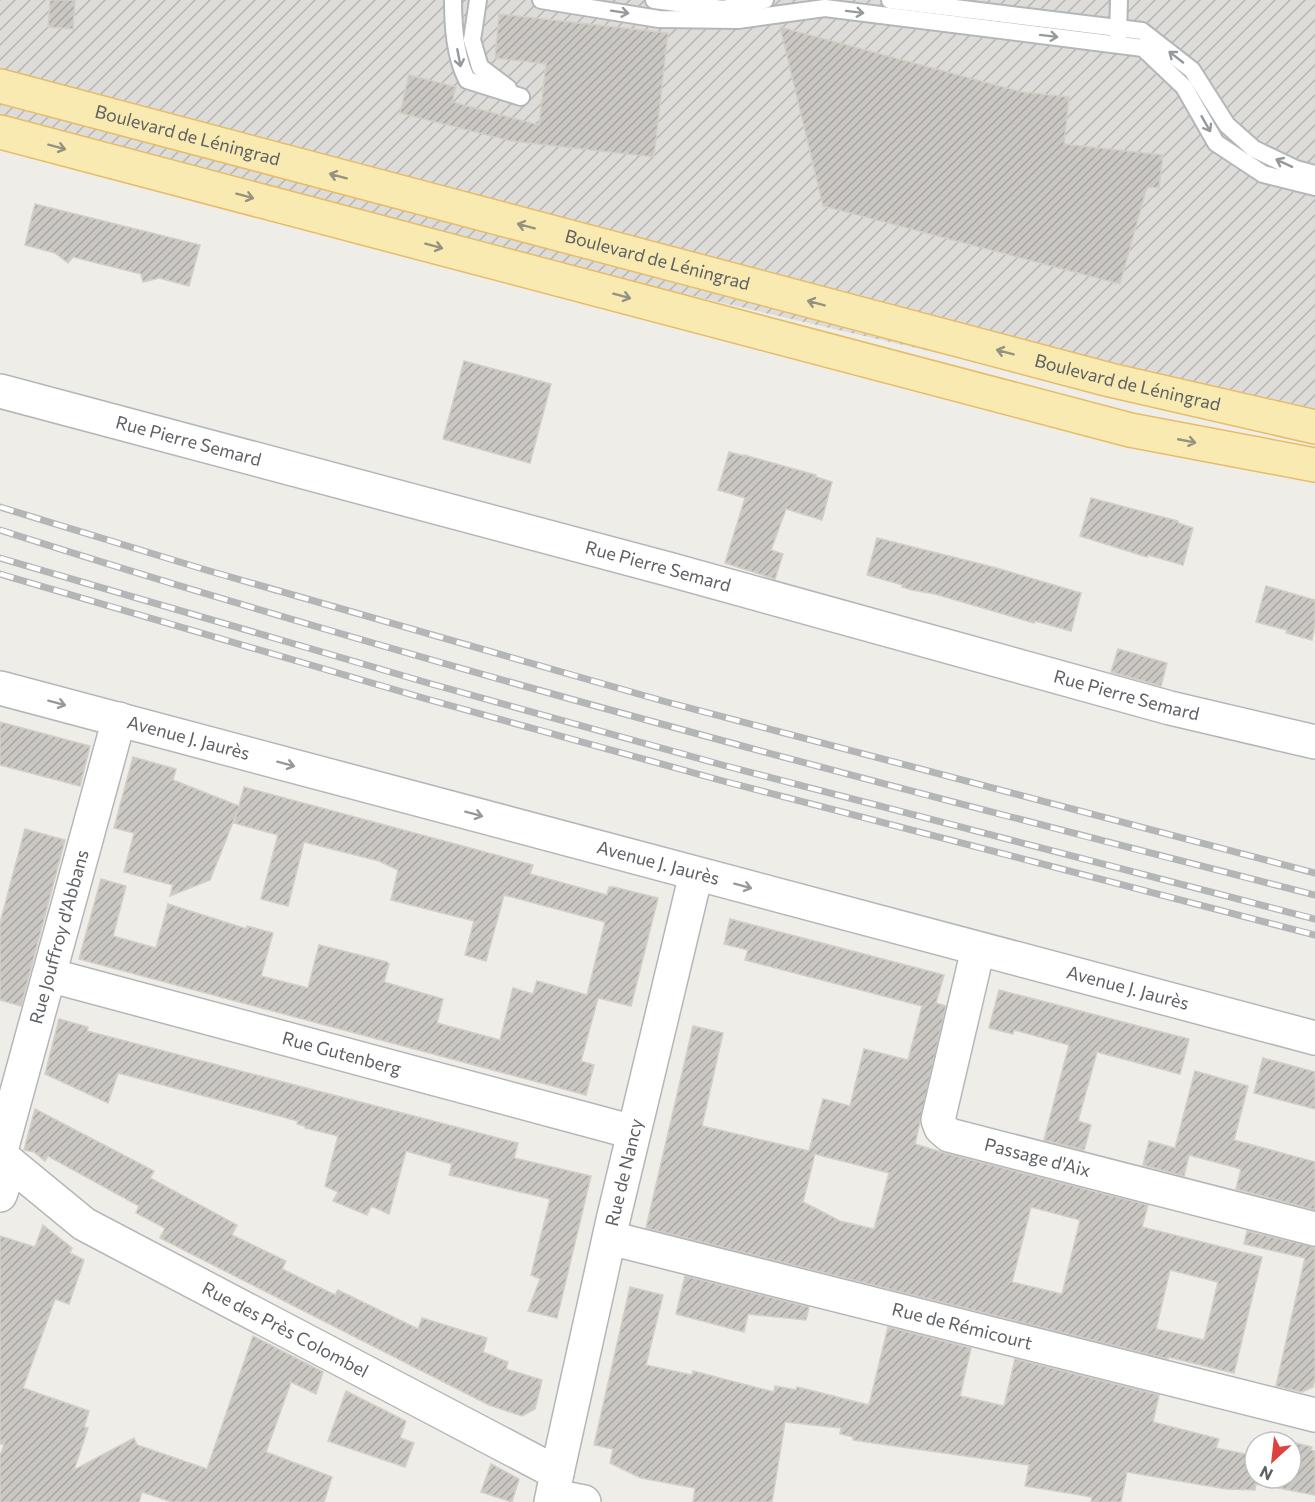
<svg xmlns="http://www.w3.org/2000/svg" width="1315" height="1502" font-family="Commissioner,sans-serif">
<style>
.industrial{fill:url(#industrial-furrows)}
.building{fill:url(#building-hatch);stroke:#d4cec5;stroke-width:1.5;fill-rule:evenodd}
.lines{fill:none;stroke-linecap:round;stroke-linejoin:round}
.service-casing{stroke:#b4b7ba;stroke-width:20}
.minor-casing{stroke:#b4b7ba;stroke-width:36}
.tertiary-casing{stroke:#b4b7ba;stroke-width:36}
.primary-casing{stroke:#e8bc67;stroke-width:36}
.service{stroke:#fff;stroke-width:16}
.minor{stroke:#fff;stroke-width:33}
.tertiary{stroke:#fff;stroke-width:33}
.primary{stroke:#f9eab1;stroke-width:33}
.rail-casing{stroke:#b4b5b6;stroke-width:7}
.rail{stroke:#fff;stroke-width:4.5;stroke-dasharray:14;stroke-linecap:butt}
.oneway{stroke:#96999c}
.oneway2{stroke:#949280}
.labels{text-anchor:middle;stroke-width:4.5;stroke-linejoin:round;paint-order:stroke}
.street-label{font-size:18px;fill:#5e6266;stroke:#fff}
</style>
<defs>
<pattern id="industrial-furrows" width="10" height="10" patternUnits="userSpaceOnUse" patternTransform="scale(1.5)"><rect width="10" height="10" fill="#dedcd9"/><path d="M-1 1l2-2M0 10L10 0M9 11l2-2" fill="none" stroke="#b7b6b4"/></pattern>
<pattern id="building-hatch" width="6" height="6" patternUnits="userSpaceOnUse" patternTransform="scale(1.5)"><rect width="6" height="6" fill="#cbc8c4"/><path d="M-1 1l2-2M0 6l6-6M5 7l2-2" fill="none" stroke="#a8a6a3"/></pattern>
</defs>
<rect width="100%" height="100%" fill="#efede7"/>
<path class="industrial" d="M0,0H1315V441L624,280L9,118L0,151Z"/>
<g class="building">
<path d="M50,0H75L73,29L48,27Z"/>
<path d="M499,14L668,33L654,157L511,141L400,113L409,75L456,87L452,102L539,125L546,64L495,58Z"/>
<path d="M780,27L1022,92L1069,97L1064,144L1163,155L1159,188L1147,187L1120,284L823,206Z"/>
<path d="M35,204L200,245L189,286L159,278L143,282L141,274L73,257L68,263L55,253L25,245Z"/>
<path d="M464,361L551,384L530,463L443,439Z"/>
<path d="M729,452L744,456V455L816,475V477L832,482L822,520L786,509L771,550L783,554L775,579L725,563L745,498L718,490Z"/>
<path d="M1091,498L1178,521V523L1193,528L1183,565L1148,555L1147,557L1080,536Z"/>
<path d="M877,538L993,567L1081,593L1071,631L1035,621L1034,623L935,594L912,590L902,587L903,585L867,575Z"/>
<path d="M1266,586L1315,600V625L1312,640L1286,633L1287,630L1256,622Z"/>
<path d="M1118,649L1167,663L1161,686L1111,672Z"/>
<path d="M0,722L90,746L80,786L0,765Z"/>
<path d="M133,757L176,769L173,780L239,806L244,787L533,865L530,874L607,895L609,887H614L658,898L631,1006L598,998L581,1061L594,1065L586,1095L79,959L101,879L126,886L113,936L156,948L168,904L247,929V926L273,933L261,976L308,988L319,945L387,962L389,964L384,982L443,999L437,1023L500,1040L513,988L533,994L537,981L587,995L605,922L504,895L486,961L465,955L474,921L391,900L398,870L379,861L304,842L288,906L261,899L278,835L234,823L237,812L210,880L170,896L173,885L124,872L134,833L114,828Z"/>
<path d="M25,829L65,840L21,1006L0,1000V923Z"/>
<path d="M730,919L944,975L936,1003L946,1006L915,1144L944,1153L1148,1205L1142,1227L1262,1257L1234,1373L1168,1357V1359L646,1228L693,1026L723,1033L702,1126L809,1151L823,1099L850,1106L864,1049L908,1060L922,1006L745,960L748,950L724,944ZM815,1154L889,1173L874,1229L840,1221L803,1202ZM1031,1207L1080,1220L1062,1294L1012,1282ZM1170,1270L1218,1282L1204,1340L1156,1329Z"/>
<path d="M999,990L1189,1039L1180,1074L1097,1052L1078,1121L1091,1125L1084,1150L1044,1140L1069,1045L1014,1030L1013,1034L989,1028Z"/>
<path d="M59,1019L88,1027L87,1031L518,1143L514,1158L591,1176L557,1318L528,1311L540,1279L531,1275L550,1199L449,1175L452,1164L406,1151L389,1214L371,1206L367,1215L333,1201L338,1192L325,1186L338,1136L305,1128V1126L297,1124L298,1121L118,1073L108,1103L45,1074Z"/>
<path d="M1263,1058L1315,1072V1109L1254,1093Z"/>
<path d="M1195,1071L1248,1086L1234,1140L1315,1162V1210L1236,1189L1241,1169L1189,1155L1184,1176L1143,1165L1149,1141L1175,1148Z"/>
<path d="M35,1109L154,1171L150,1178L237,1225L232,1235L286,1261L282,1269L335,1295L338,1290L418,1329L422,1318L487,1338L483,1352L508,1362L506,1369L542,1380L535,1409L522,1416L489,1405L160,1238L165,1228L136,1213L139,1206L48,1156L45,1161L34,1152L24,1150Z"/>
<path d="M43,1225L72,1248L70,1253L84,1260L69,1304L55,1299L23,1388L89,1411L84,1427L88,1428L74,1470L134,1438L137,1445L207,1469L253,1336L323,1372L316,1394L291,1382L266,1452L332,1477L324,1502H172L142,1492L139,1502H0V1456L5,1441L3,1444H0V1236L35,1247Z"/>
<path d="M1247,1231L1315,1247V1379L1313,1387L1302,1392L1276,1386L1305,1258L1244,1244Z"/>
<path d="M685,1276L809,1307L806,1320L748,1314L744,1332L676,1314Z"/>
<path d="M630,1287L663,1295L646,1365L692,1375L693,1371L774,1392L775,1386L796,1390L797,1387L869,1405L888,1327L971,1348L960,1396L1004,1406L1015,1359L1159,1395L1153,1422L1219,1439L1216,1448L1255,1456V1478H1291V1442H1263L1264,1435L1312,1447L1311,1450L1315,1451V1495L1256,1484L1255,1490L1226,1489L1127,1472L1121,1502H1091L1092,1497L1025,1486L1029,1465L853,1440V1437L840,1434L841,1428L785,1422L772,1502H693L695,1488L641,1478L610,1463L613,1449L594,1445Z"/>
<path d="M346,1391L406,1421L400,1438L414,1443L405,1467L328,1441Z"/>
<path d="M491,1464L519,1479L512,1502L481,1492Z"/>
</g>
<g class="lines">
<g class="service-casing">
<g id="service">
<path d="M453,0C453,27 455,56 467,80L521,97"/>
<path d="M478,0L472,40L480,67L508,88"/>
<path d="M541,0L659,19L738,20L825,8L1143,48L1184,87L1216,143L1263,174L1315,187"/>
<path d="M654,0L723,9L765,0"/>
<path d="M890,0L1142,31L1192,70L1227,125L1254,149L1296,169L1315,174"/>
<path d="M1118,38L1119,0"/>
</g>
</g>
<g class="minor-casing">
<g id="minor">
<path id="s1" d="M0,391L668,569L1170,708L1315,742"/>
<path id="s2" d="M978,949L938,1120L941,1128L949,1135L1315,1229"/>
<path id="s3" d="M49,975L633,1132"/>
<path id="s4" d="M0,1154L119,719"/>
<path id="s5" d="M0,1155L84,1224L557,1473L551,1502"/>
<path d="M0,1195L11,1164"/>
<path id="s6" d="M610,1238L1315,1415"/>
<path id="s7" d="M557,1473L613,1220L696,874"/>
<path d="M553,1496L584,1502"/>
</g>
</g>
<g class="tertiary-casing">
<g id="tertiary">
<path id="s8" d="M0,688L1315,1038"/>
</g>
</g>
<g class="primary-casing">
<g id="primary">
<path id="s9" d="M0,86L1110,380L1315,427"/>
<path d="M0,132L1130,430L1315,465"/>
</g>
</g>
<use href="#service" class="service"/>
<use href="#minor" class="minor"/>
<use href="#tertiary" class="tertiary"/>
<use href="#primary" class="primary"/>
<g class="rail-casing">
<g id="rail">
<path d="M0,507L206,570L663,701L1315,873"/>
<path d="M0,530C434,668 874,783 1315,895"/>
<path d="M0,558L428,683L726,766L1315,919"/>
<path d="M0,574L423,698L723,781L1315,935"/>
</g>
</g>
<use href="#rail" class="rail"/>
</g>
<defs><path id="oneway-shaft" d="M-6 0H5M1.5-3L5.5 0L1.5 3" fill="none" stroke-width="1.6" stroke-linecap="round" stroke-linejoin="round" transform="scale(1.5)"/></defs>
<g class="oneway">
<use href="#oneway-shaft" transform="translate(620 12) rotate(9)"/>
<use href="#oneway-shaft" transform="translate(855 12) rotate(7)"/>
<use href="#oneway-shaft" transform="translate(1049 36) rotate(7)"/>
<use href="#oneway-shaft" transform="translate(1176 57) rotate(-142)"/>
<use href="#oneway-shaft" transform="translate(459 58) rotate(79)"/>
<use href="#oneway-shaft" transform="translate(1206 124) rotate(60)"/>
<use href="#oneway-shaft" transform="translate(1284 163) rotate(-155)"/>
<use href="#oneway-shaft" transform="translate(57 703) rotate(15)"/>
<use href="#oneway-shaft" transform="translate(286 764) rotate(15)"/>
<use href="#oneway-shaft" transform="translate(474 814) rotate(15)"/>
<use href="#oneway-shaft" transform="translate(743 886) rotate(15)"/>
</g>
<g class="oneway2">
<use href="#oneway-shaft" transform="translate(57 147) rotate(15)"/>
<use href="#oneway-shaft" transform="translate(338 176) rotate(-165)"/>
<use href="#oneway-shaft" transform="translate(245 196) rotate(15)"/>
<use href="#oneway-shaft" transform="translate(526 226) rotate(-165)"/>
<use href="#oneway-shaft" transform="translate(434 246) rotate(15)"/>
<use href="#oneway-shaft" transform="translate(622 296) rotate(15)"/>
<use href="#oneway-shaft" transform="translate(816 303) rotate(-165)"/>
<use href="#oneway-shaft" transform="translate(1005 352) rotate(-165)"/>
<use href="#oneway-shaft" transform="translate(1187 441) rotate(11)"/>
</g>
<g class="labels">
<g class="street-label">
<text dy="6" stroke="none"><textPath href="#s9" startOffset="194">Boulevard de Léningrad</textPath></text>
<text dy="6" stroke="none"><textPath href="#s9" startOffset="680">Boulevard de Léningrad</textPath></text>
<text dy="6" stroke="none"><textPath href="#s9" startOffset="1166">Boulevard de Léningrad</textPath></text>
<text dy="6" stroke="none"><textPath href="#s1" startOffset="195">Rue Pierre Semard</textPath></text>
<text dy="6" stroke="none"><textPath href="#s1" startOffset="681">Rue Pierre Semard</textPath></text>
<text dy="6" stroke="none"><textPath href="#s1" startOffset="1167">Rue Pierre Semard</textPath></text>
<text dy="6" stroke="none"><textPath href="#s8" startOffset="195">Avenue J. Jaurès</textPath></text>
<text dy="6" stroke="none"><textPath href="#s8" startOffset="681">Avenue J. Jaurès</textPath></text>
<text dy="6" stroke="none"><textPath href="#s4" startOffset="225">Rue Jouffroy d'Abbans</textPath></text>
<text dy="6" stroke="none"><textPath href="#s8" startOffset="1167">Avenue J. Jaurès</textPath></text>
<text dy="6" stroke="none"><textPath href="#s3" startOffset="303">Rue Gutenberg</textPath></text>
<text dy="6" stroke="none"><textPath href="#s2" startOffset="286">Passage d'Aix</textPath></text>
<text dy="6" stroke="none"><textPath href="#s7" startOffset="308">Rue de Nancy</textPath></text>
<text dy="6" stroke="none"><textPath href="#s6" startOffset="363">Rue de Rémicourt</textPath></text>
<text dy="6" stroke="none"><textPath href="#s5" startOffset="336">Rue des Près Colombel</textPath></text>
</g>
</g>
<g transform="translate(1273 1460) rotate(207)"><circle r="28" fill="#ffffff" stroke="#bfc0c2" stroke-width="1.5"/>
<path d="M0-4.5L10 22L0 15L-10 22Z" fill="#dd423f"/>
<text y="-9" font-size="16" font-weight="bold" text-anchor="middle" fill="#5e6266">N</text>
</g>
</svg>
